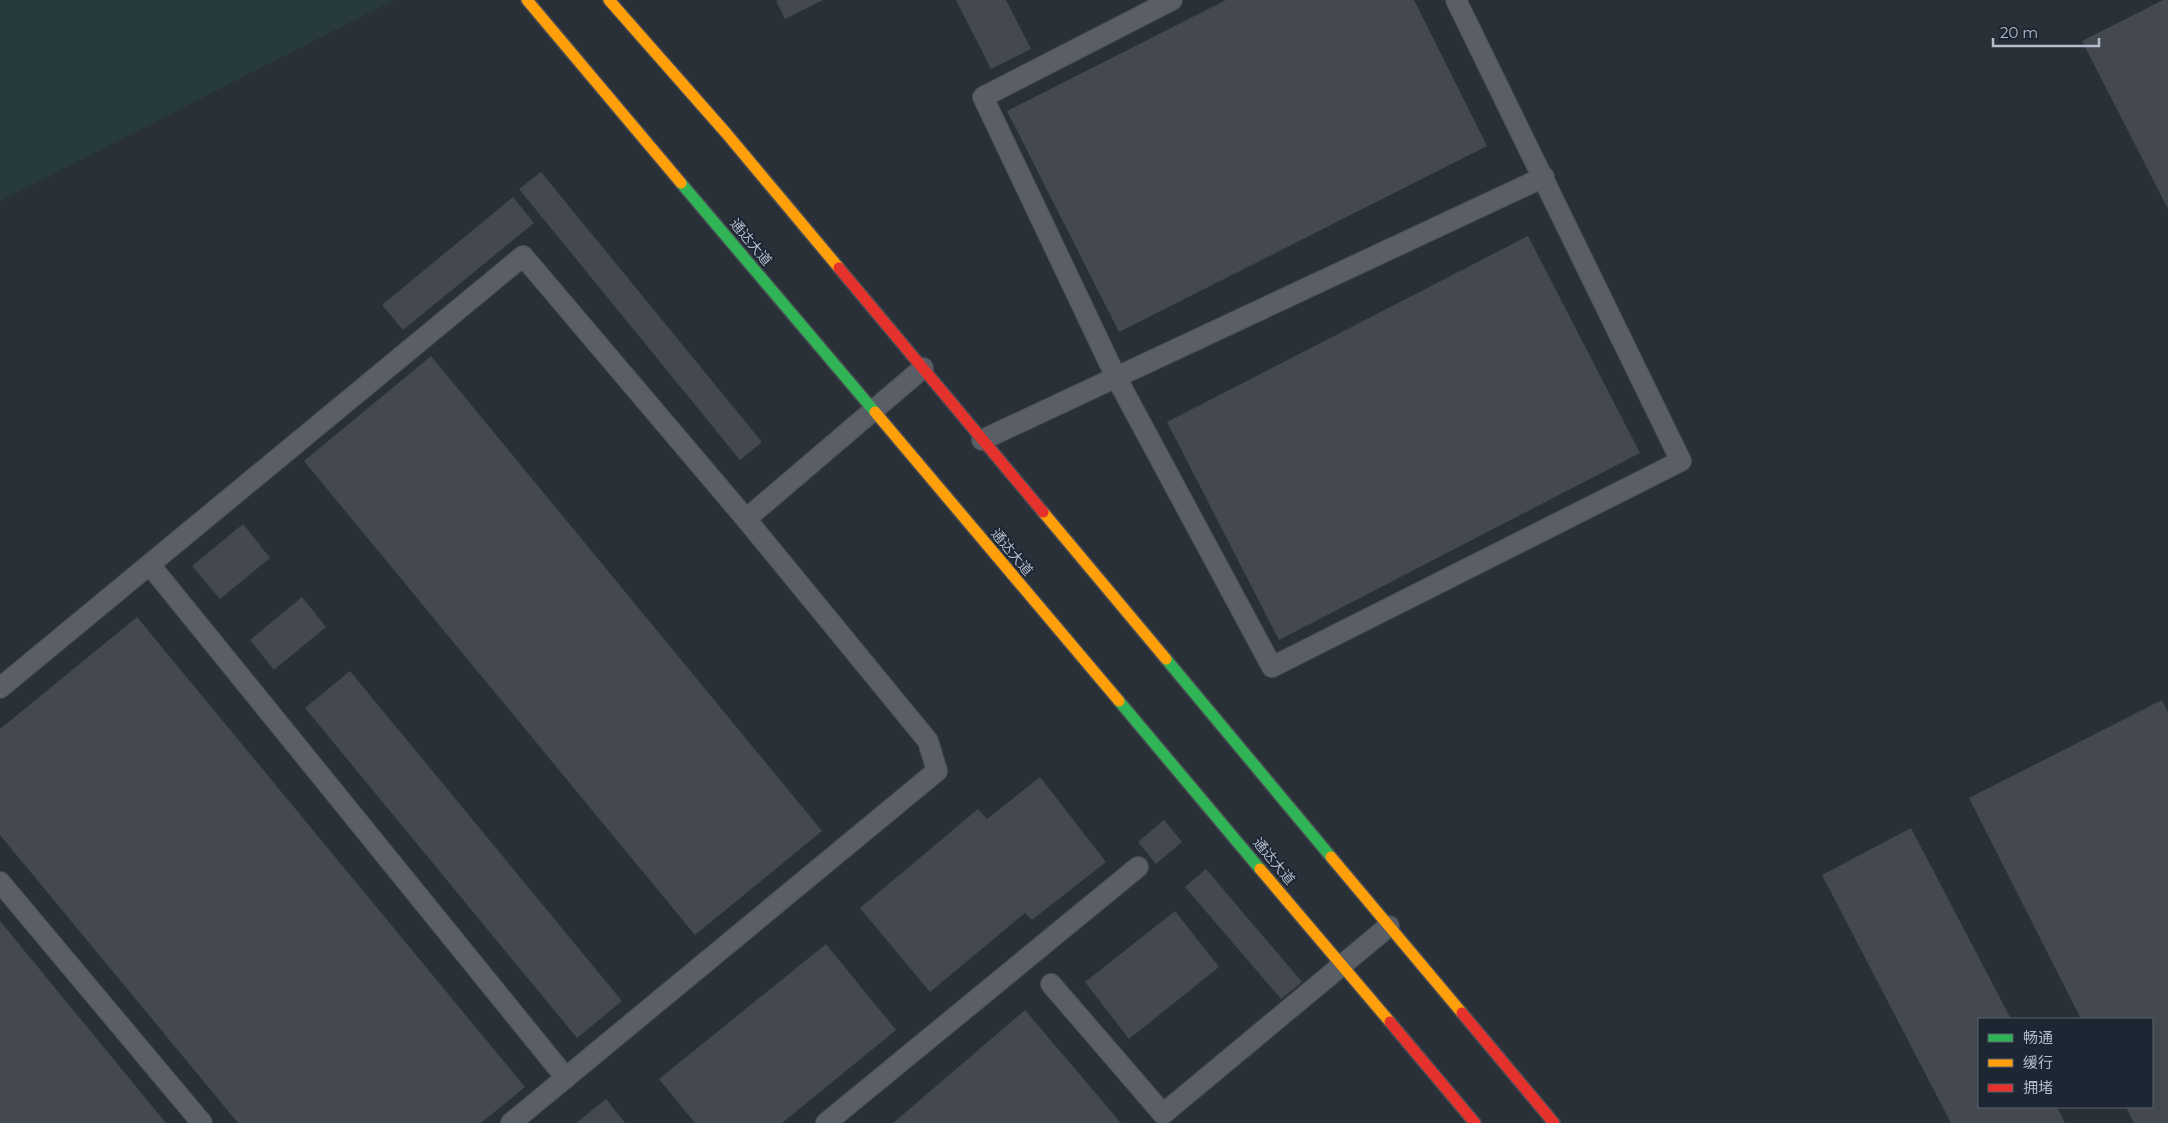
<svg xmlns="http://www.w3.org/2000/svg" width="2168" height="1123" font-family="Montserrat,'Noto Sans SC',sans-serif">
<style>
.green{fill:#273a3e}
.building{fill:#444950}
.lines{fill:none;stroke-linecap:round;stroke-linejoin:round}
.lane-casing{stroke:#484c53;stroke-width:22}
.fast-casing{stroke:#484c53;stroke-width:14}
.slow-casing{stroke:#484c53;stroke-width:14}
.jam-casing{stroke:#484c53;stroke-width:14}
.lane{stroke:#5a5e66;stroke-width:20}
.fast{stroke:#30b455;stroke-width:11}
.slow{stroke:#ff9f0a;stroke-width:11}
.jam{stroke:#e5322d;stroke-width:11}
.labels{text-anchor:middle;stroke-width:4;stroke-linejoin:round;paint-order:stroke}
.street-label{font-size:14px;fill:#b4bcc9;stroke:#1d2633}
</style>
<rect width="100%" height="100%" fill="#2a3038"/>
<path class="green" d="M0,0H394L0,201Z"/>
<g class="building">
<path d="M779,0H823L785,19L776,1Z"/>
<path d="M956,0H1006L1031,49L991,69Z"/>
<path d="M1226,0H1414L1487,146L1119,332L1007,111Z"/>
<path d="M2163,0H2168V209L2082,41Z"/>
<path d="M541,172L762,442L740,460L519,189Z"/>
<path d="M513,197L534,223L403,330L382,305Z"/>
<path d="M1528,236L1640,453L1279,640L1167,422Z"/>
<path d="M431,356L822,831L695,935L304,461Z"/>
<path d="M243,524L270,558L220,599L192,566Z"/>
<path d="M302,597L326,627L274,670L250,640Z"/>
<path d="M137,617L525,1087L481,1123H238L0,835V729Z"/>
<path d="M350,671L622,1001L577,1038L305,708Z"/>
<path d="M2162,700L2168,712V1123H2134L2126,1107H2152V1019H2081L1969,798Z"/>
<path d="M1040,777L1106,862L1032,920L1025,913L930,992L860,908L978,809L987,819Z"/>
<path d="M1164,820L1182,842L1156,864L1138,842Z"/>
<path d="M1911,828L2011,1019H1979V1107H2057L2065,1123H1951L1822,875Z"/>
<path d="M1206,869L1302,982L1281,999L1185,887Z"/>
<path d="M1175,911L1219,967L1129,1039L1085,982Z"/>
<path d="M0,921L166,1123H0Z"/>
<path d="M826,944L896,1030L782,1123H695L659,1079Z"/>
<path d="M1025,1010L1121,1123H893Z"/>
<path d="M606,1099L625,1123H576Z"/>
</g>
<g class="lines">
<g class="lane-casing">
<g id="lane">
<path d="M1172,0L983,97L1116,377L1272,667L1681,461L1456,0"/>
<path d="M982,440L1544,177"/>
<path d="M746,519L923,368"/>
<path d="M150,565L566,1078"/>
<path d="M0,688L523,256L746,519L928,741L937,771L511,1123"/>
<path d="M0,882L202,1123"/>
<path d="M1051,984L1163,1114L1389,926"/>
<path d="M826,1123L1138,867"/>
</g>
</g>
<g class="fast-casing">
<g id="fast">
<path d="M681,183L875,412"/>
<path d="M1166,659L1331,857"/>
<path d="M1119,701L1260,869"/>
</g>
</g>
<g class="slow-casing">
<g id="slow">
<path d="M527,0L681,183"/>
<path d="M609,0L726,133L839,268"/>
<path d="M875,412L1119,701"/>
<path d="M1043,512L1166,659"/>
<path d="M1331,857L1462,1013"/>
<path d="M1260,869L1390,1022"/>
</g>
</g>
<g class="jam-casing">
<g id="jam">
<path d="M839,268L1043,512"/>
<path d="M1462,1013L1554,1123"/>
<path d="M1390,1022L1475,1123"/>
</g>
</g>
<use href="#lane" class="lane"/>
<use href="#fast" class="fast"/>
<use href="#slow" class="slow"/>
<use href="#jam" class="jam"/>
</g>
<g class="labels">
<g class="street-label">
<text transform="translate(751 242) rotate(50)" y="5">通达大道</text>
<text transform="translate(1012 552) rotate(50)" y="5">通达大道</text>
<text transform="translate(1274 861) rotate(50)" y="5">通达大道</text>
</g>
</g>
<rect x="1978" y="1018" width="175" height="90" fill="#1d2633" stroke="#59626f"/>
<rect x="1988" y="1034" width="25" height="8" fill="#30b455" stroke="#59626f"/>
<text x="2023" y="1043" font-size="15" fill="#b4bcc9">畅通</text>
<rect x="1988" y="1059" width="25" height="8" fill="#ff9f0a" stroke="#59626f"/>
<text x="2023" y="1068" font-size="15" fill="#b4bcc9">缓行</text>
<rect x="1988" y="1084" width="25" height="8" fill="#e5322d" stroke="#59626f"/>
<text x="2023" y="1093" font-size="15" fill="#b4bcc9">拥堵</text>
<path d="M1993 38v8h106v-8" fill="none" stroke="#b4bcc9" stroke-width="2.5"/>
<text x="2000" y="38" font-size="15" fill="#b4bcc9" stroke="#1d2633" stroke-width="4" paint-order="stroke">20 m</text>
</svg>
